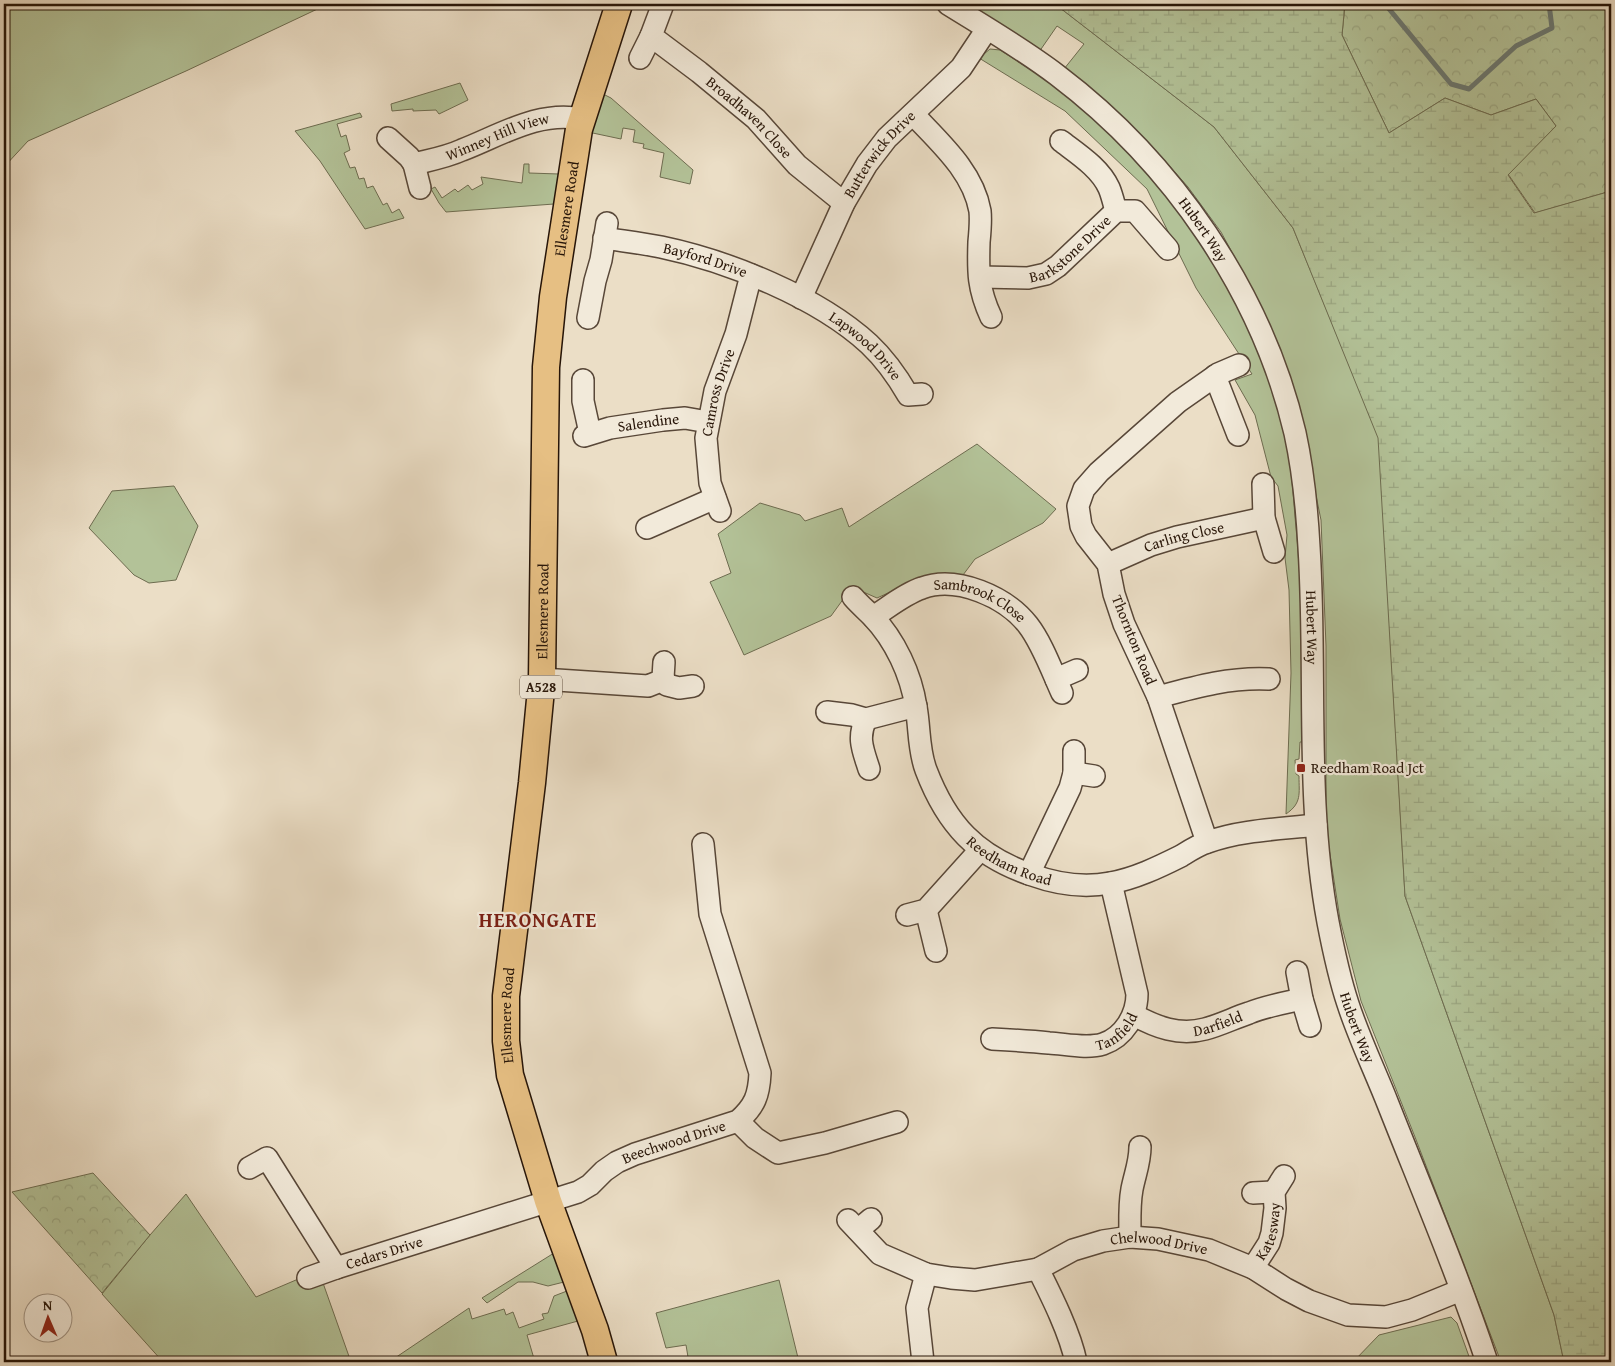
<svg xmlns="http://www.w3.org/2000/svg" width="1615" height="1366" font-family="'Gentium Book Plus',serif">
<style>
.green{fill:#b3c298;stroke:#6d6c50}
.forest{fill:url(#forest-crowns);stroke:#6d6c50}
.wetland{fill:url(#wetland-marsh);stroke:#6d6c50}
.lines{fill:none;stroke-linecap:round;stroke-linejoin:round}
.stream{stroke:#6b7973;stroke-width:5}
.minor-casing{stroke:#584738;stroke-width:24}
.major-casing{stroke:#271508;stroke-width:29}
.minor{stroke:#f2eada;stroke-width:21}
.major{stroke:#e6bf83;stroke-width:26}
.poi-dot{fill:#8f2418;stroke:#f2eada;stroke-width:2}
.labels{text-anchor:middle;stroke-width:4.5;stroke-linejoin:round;paint-order:stroke}
.shield{fill:#f2eada;stroke:#645547;stroke-width:1}
.shield-label{font-size:14px;font-weight:bold;fill:#271508}
.street-label{font-size:15px;fill:#271508;stroke:#f2eada}
.poi-label{font-size:15px;fill:#271508;stroke:#f2eada;text-anchor:start}
.district-label{font-size:20px;font-weight:bold;letter-spacing:1px;fill:#7a1f14;stroke:#f2eada}
</style>
<defs>
<pattern id="forest-crowns" width="20" height="18" patternUnits="userSpaceOnUse" patternTransform="scale(1.25)"><rect width="20" height="18" fill="#b3c298"/><path d="M2 6a3 3 0 1 1 6 0M12 15a3 3 0 1 1 6 0" fill="none" stroke="#9aa682"/></pattern>
<pattern id="wetland-marsh" width="20" height="14" patternUnits="userSpaceOnUse" patternTransform="scale(1.25)"><rect width="20" height="14" fill="#b3c298"/><path d="M1 5h8M5 5V1M11 12h8M15 12V8" fill="none" stroke="#9aa682"/></pattern>
</defs>
<rect width="100%" height="100%" fill="#ebdec6"/>
<filter id="stains"><feTurbulence type="fractalNoise" baseFrequency=".004" numOctaves="4"/><feColorMatrix values="0 0 0 0 .2 0 0 0 0 .09 0 0 0 0 .02 0 0 0 .5 -.17"/></filter>
<radialGradient id="worn" r=".72"><stop offset=".6" stop-color="#630" stop-opacity="0"/><stop offset="1" stop-color="#630" stop-opacity=".3"/></radialGradient>
<g class="green">
<path d="M4,4H328L186,71L28,141L4,167Z"/>
<path d="M965,4H1055L1214,127L1293,228L1379,438L1405,896L1554,1315L1564,1362H1501L1415,1137L1361,1001L1340,919L1326,829V646L1321,520L1298,407L1273,336L1241,269L1221,232L1188,187L1151,145L1110,106L1064,69L1084,44L1057,26L1039,52Z"/>
<path d="M990,49L1000,50C1023,65 1048,80 1070,97C1175,184 1254,304 1285,438C1291,463 1293,491 1295,517C1303,592 1302,667 1304,742H1300L1299,759L1295,760L1296,774L1299,776C1299,794 1302,803 1286,814L1291,673L1289,590L1285,558L1287,535L1278,486L1271,477L1255,415L1235,380L1252,374L1196,288L1147,189L1065,111L979,58Z"/>
<path d="M460,83L468,100L439,114L436,110L413,111V109L392,111L391,104Z"/>
<path d="M601,93L611,98L693,170L690,184L660,177L664,153L643,148L644,144L633,142L635,130L623,128L621,139L588,132Z"/>
<path d="M360,113L362,117L337,124L341,137L346,135L350,150L344,153L350,168L355,167L359,179L364,178L367,188L373,186L383,205L387,203L392,213L399,209L404,218L365,229L320,161L295,131Z"/>
<path d="M524,164H529V173L559,174L554,204L446,212L439,203L431,189L435,187L442,198L455,189L458,192L468,185L472,190L483,184L481,177L522,183Z"/>
<path d="M977,444L1056,509L1043,523L975,559L963,575H928L877,598L852,587L831,616L744,655L710,582L731,573L718,534L760,503L800,515L805,521L842,508L849,527Z"/>
<path d="M174,486L198,526L176,580L149,583L134,575L89,528L112,491Z"/>
<path d="M186,1194L256,1297L303,1277L308,1288L323,1283L351,1362H163L102,1294L150,1235Z"/>
<path d="M554,1253L564,1282L548,1286L533,1282H518L487,1303L482,1298Z"/>
<path d="M779,1280L799,1362H674L673,1361L688,1357L686,1345L666,1348L656,1313Z"/>
<path d="M567,1291L578,1321L527,1335L535,1362H389L469,1308L472,1319L504,1309L506,1315L513,1312L519,1328L544,1319L542,1314L548,1313L554,1296Z"/>
<path d="M1451,1317L1457,1323L1471,1362H1353L1379,1335Z"/>
</g>
<g class="forest">
<path d="M1345,4H1611V191L1535,213L1508,174L1556,126L1536,99L1491,115L1445,98L1389,133L1342,35Z"/>
<path d="M93,1173L150,1235L102,1293L12,1192Z"/>
</g>
<path class="wetland" d="M1055,4H1345L1342,35L1389,133L1445,98L1491,115L1536,99L1556,126L1508,175L1534,213L1611,191V1362H1564L1554,1315L1405,896L1378,438L1293,228L1214,127Z"/>
<g class="lines">
<path class="stream" d="M1385,4L1451,84L1469,89L1516,46L1552,28L1549,4"/>
<g class="minor-casing">
<g id="minor">
<path id="s1" d="M663,4L651,36L699,72L756,119L797,165L844,203"/>
<path id="s2" d="M948,4C985,27 1023,49 1057,75C1172,162 1262,292 1295,433C1303,470 1307,509 1309,547C1317,672 1305,799 1328,922C1333,948 1340,980 1348,1004C1359,1038 1375,1071 1388,1104C1422,1190 1458,1275 1487,1362"/>
<path d="M640,58L651,36"/>
<path d="M913,114C939,142 973,171 980,211C981,221 980,232 979,242C978,272 978,289 991,317"/>
<path id="s3" d="M388,138L409,157L414,164C430,160 447,157 462,150C501,135 539,110 582,119"/>
<path d="M1061,141C1078,154 1100,168 1109,188C1112,195 1114,204 1116,211"/>
<path d="M414,164L420,188"/>
<path id="s4" d="M604,238C623,241 642,243 661,247C728,261 818,297 869,344C885,359 897,376 908,395L922,394"/>
<path id="s5" d="M980,277L1028,278L1046,274L1058,266L1116,211H1135L1168,249"/>
<path id="s6" d="M801,298L844,203L867,164L887,138L961,68L987,29"/>
<path d="M588,318L595,281L601,260L607,223"/>
<path d="M1215,376L1238,435"/>
<path d="M583,380V401L590,433"/>
<path id="s7" d="M584,436L610,428L663,420L685,418L708,422"/>
<path d="M1263,484L1264,518L1274,552"/>
<path id="s8" d="M720,511L710,483L706,438L715,391L736,334L751,275"/>
<path d="M647,528L715,498"/>
<path id="s9" d="M1108,564L1151,545L1177,537L1264,518"/>
<path id="s10" d="M853,597C859,604 866,610 872,616C895,640 911,674 916,707C920,728 918,749 926,770C947,825 976,856 1032,875C1057,884 1084,888 1110,883C1134,879 1159,867 1181,856C1189,851 1198,845 1208,842C1240,830 1282,829 1316,825"/>
<path id="s11" d="M873,617C889,607 904,594 922,588C957,575 1006,597 1028,625C1042,643 1052,671 1062,693"/>
<path d="M663,678L667,685L679,688L693,686"/>
<path d="M542,679L648,686L658,682L663,678L664,662"/>
<path d="M1056,679L1077,670"/>
<path d="M1158,697C1195,687 1230,677 1269,679"/>
<path d="M827,712L852,715L866,719L916,706"/>
<path d="M866,719C857,738 863,750 869,769"/>
<path d="M1074,773L1094,776"/>
<path d="M1207,842L1158,697L1124,624L1114,594L1108,564L1086,536L1081,526L1078,506L1084,489L1099,472L1178,402L1218,374L1239,365"/>
<path d="M1029,874L1070,788L1074,773V751"/>
<path d="M926,910L936,951"/>
<path d="M907,915L926,910L980,850"/>
<path d="M1297,972L1302,999L1310,1026"/>
<path id="s12" d="M1134,1015C1156,1027 1179,1036 1205,1029C1220,1025 1234,1018 1249,1013C1266,1006 1284,1003 1302,999"/>
<path id="s13" d="M992,1039C1011,1040 1030,1041 1049,1043C1066,1044 1087,1049 1103,1044C1124,1037 1137,1015 1137,994L1111,883"/>
<path d="M738,1121L755,1138L778,1153L825,1143L897,1122"/>
<path id="s14" d="M249,1168L267,1158L336,1268L578,1192L590,1185L604,1171L617,1162L635,1154L738,1121C755,1106 759,1095 760,1073L710,914L703,844"/>
<path d="M1253,1193L1274,1192"/>
<path id="s15" d="M848,1220L880,1254L926,1274L951,1278L975,1280L1038,1269L1073,1250L1103,1241L1130,1237L1158,1239L1209,1250L1253,1268L1286,1289L1309,1301L1348,1315L1386,1317L1412,1310L1461,1290"/>
<path d="M858,1230L871,1219"/>
<path d="M1130,1237C1130,1221 1129,1205 1132,1189C1135,1174 1140,1162 1140,1147"/>
<path id="s16" d="M1253,1268L1269,1243L1272,1233L1275,1208L1274,1192L1284,1176"/>
<path d="M1038,1269C1052,1297 1070,1333 1076,1362"/>
<path d="M308,1278L336,1268"/>
<path d="M923,1362L917,1308L926,1274"/>
</g>
</g>
<g class="major-casing">
<g id="major">
<path id="s17" d="M604,1362L595,1330L548,1201L510,1075L506,1041V996L532,783L542,679L546,367L553,297L579,129L619,4"/>
</g>
</g>
<use href="#minor" class="minor"/>
<use href="#major" class="major"/>
</g>
<rect class="poi-dot" x="1296" y="763" width="10" height="10" rx="2.5"/>
<g class="labels">
<rect class="shield" x="520" y="675.5" width="42" height="23" rx="4"/>
<g class="shield-label">
<text x="541" y="692">A528</text>
</g>
<g class="street-label">
<text dy="5" stroke="none"><textPath href="#s1" startOffset="162">Broadhaven Close</textPath></text>
<text dy="5" stroke="none"><textPath href="#s3" startOffset="125">Winney Hill View</textPath></text>
<text dy="5" stroke="none"><textPath href="#s6" startOffset="165">Butterwick Drive</textPath></text>
<text dy="5" stroke="none"><textPath href="#s17" startOffset="1172">Ellesmere Road</textPath></text>
<text dy="5" stroke="none"><textPath href="#s2" startOffset="344">Hubert Way</textPath></text>
<text dy="5" stroke="none"><textPath href="#s5" startOffset="100">Barkstone Drive</textPath></text>
<text dy="5" stroke="none"><textPath href="#s4" startOffset="104">Bayford Drive</textPath></text>
<text dy="5" stroke="none"><textPath href="#s4" startOffset="288">Lapwood Drive</textPath></text>
<text dy="5" stroke="none"><textPath href="#s8" startOffset="122">Camross Drive</textPath></text>
<text dy="5" stroke="none"><textPath href="#s7" startOffset="66">Salendine</textPath></text>
<text dy="5" stroke="none"><textPath href="#s9" startOffset="81">Carling Close</textPath></text>
<text dy="5" stroke="none"><textPath href="#s11" startOffset="119">Sambrook Close</textPath></text>
<text dy="5" stroke="none"><textPath href="#s17" startOffset="768">Ellesmere Road</textPath></text>
<text dy="5" stroke="none"><textPath href="#s2" startOffset="764">Hubert Way</textPath></text>
<text transform="translate(1134 640) rotate(68)" y="5">Thornton Road</text>
<text dy="5" stroke="none"><textPath href="#s10" startOffset="322">Reedham Road</textPath></text>
<text dy="5" stroke="none"><textPath href="#s17" startOffset="362">Ellesmere Road</textPath></text>
<text dy="5" stroke="none"><textPath href="#s12" startOffset="88">Darfield</textPath></text>
<text dy="5" stroke="none"><textPath href="#s13" startOffset="130">Tanfield</textPath></text>
<text dy="5" stroke="none"><textPath href="#s2" startOffset="1169">Hubert Way</textPath></text>
<text dy="5" stroke="none"><textPath href="#s14" startOffset="514">Beechwood Drive</textPath></text>
<text dy="5" stroke="none"><textPath href="#s16" startOffset="41">Katesway</textPath></text>
<text dy="5" stroke="none"><textPath href="#s15" startOffset="338">Chelwood Drive</textPath></text>
<text dy="5" stroke="none"><textPath href="#s14" startOffset="201">Cedars Drive</textPath></text>
</g>
<g class="poi-label">
<text x="1311" y="773">Reedham Road Jct</text>
</g>
<g class="district-label">
<text x="538" y="927">HERONGATE</text>
</g>
</g>
<rect width="1615" height="1366" fill="none" stroke="#ebdec6" stroke-width="20"/>
<rect x="5" y="5" width="1605" height="1356" fill="none" stroke="#271508" stroke-width="2.5"/>
<rect x="10" y="10" width="1595" height="1346" fill="none" stroke="#271508"/>
<g transform="translate(48 1318) rotate(358)"><circle r="24" fill="#f2eada" stroke="#a19586"/>
<path d="M0-4L9 19L0 12L-9 19Z" fill="#8f2418"/>
<text y="-8" font-size="14" font-weight="bold" text-anchor="middle" fill="#271508">N</text>
</g>
<rect width="100%" height="100%" filter="url(#stains)"/>
<rect width="100%" height="100%" fill="url(#worn)"/>
</svg>
